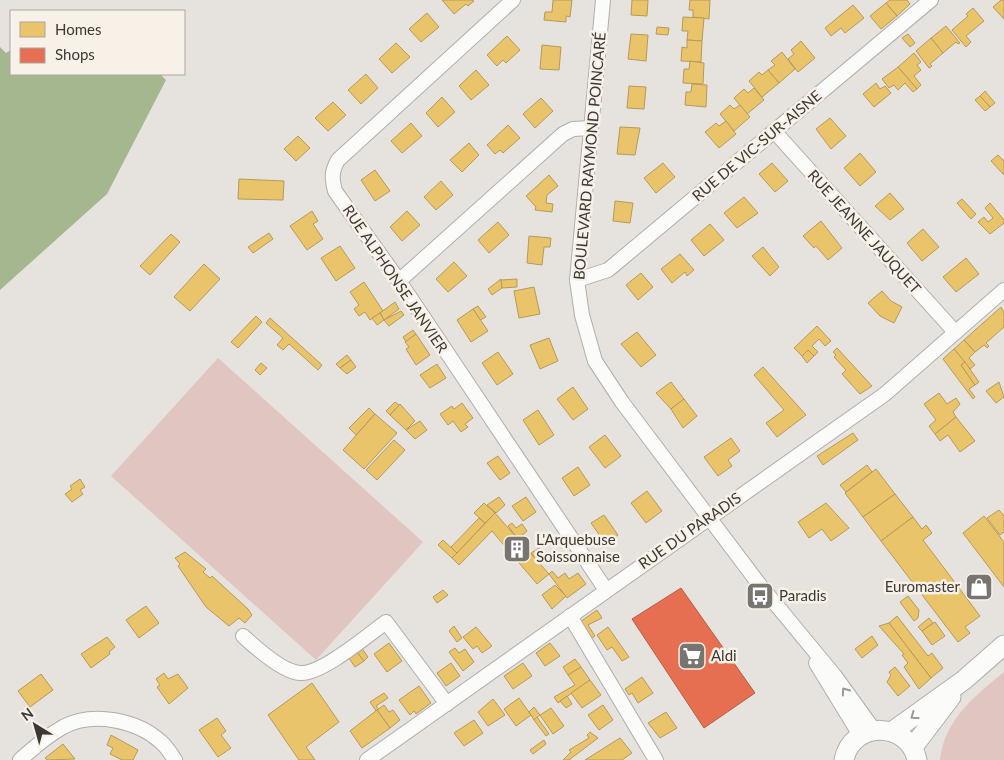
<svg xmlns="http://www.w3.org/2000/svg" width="1004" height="760" font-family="Lato,sans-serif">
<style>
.green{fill:#e1c5c0}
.water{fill:#a5b78f}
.homes{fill:#e9c46a;stroke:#b59a5a}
.shops{fill:#e76f51;stroke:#b45f49}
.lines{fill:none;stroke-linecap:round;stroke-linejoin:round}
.minor-casing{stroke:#b1aeab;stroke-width:16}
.major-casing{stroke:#b1aeab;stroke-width:21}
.minor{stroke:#fbfbfa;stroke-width:14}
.major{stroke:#fbfbfa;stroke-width:19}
.oneway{stroke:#9c9a98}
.labels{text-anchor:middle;stroke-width:5;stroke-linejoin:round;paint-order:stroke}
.street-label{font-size:15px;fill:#3c3935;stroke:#f7f1e7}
.poi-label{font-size:15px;fill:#3c3935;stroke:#f7f1e7;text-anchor:start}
</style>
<rect width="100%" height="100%" fill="#e6e2de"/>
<g class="green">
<path d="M218,358L423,542L316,660L111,476Z"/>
<path d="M1004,672V760H940C944,720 975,696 1004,672Z"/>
</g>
<path class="water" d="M0,47L6,53L11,50V74H160L166,80L107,194L0,290Z"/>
<g class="homes">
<path d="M442,0H472L474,1L468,6L466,4L454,14Z"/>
<path d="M553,0H572L570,17L566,16V22L544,20L545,12H552Z"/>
<path d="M632,0H648L647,16L631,15Z"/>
<path d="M690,0H710L709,19L693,17V10H689Z"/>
<path d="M890,0H907L910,4L897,16L886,3Z"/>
<path d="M1001,0H1004V19L993,7Z"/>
<path d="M886,3L897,16L881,29L870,16Z"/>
<path d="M853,5L864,18L845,33L841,28L831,36L825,28Z"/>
<path d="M973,8L984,21L966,36L971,42L966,47L952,30L968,16L966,14Z"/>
<path d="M427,13L439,27L421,42L409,29Z"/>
<path d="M683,17L704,18L702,41L687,40L688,31H682Z"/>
<path d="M946,26L960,43L958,44L956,42L943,53L931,38Z"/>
<path d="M657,27L669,28L668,35L656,34Z"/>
<path d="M631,34L648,35L646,61L628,59Z"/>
<path d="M908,34L915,43L910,47L902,38Z"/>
<path d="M507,36L520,50L506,63L503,60L497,66L487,55Z"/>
<path d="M931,38L943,53L930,64L932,66L929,68L916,51Z"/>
<path d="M687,40L702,41L701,62L681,61L682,47L687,48Z"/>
<path d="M801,41L815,58L798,72L788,59L794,54L791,50Z"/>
<path d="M396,43L410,57L392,73L379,59Z"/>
<path d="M542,45L561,47L559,70L540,69Z"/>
<path d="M782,52L795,69L779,83L768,70L775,65L771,61Z"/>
<path d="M914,53L921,62L917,65L921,70L914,76L921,85L917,89L898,67Z"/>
<path d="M690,61L704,63L703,84L683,83L684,69H689Z"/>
<path d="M898,67L917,89L913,92L905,83L898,90L894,85L889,88L882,79Z"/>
<path d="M476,70L489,85L471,100L459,86Z"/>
<path d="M768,70L779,83L762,97L749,81L759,72L762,75Z"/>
<path d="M366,74L378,88L361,104L348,90Z"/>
<path d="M876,83L880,89L885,86L891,93L874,107L863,94Z"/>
<path d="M692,84L707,85L706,107L685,105L686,92H691Z"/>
<path d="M629,86L646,87L644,109L627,108Z"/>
<path d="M754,88L764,100L747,114L734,98L744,89L748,93Z"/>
<path d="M985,91L995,103L990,107L980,96Z"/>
<path d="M980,96L990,107L985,111L975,100Z"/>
<path d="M442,97L455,112L438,127L426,113Z"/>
<path d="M541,98L553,111L535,128L523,114Z"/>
<path d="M333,102L346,115L328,131L315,118Z"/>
<path d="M730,105L734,109L740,105L750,117L734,131L720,114Z"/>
<path d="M830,118L846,136L831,149L816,129Z"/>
<path d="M726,121L736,134L719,148L705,132L716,123L719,126Z"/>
<path d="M411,123L422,136L402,153L391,141Z"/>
<path d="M508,125L520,138L503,153L500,150L495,154L487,145Z"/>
<path d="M620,127L640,128L635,155L617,154Z"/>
<path d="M298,136L310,148L296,161L284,149Z"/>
<path d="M469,143L479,155L462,172L450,160Z"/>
<path d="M860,153L876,172L860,186L844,168Z"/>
<path d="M998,155L1004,161V175L991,161Z"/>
<path d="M663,163L675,177L656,193L644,178Z"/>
<path d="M772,163L788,181L775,192L759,174Z"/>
<path d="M375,170L390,191L375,201L361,180Z"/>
<path d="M549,175L558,186L547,195L546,203L553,204L552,212L535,210L536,207L526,196Z"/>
<path d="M239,179L284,181L283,200L238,199Z"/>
<path d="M441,181L453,195L436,210L424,197Z"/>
<path d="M890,193L904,209L890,220L875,206Z"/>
<path d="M744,197L758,213L737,228L724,213Z"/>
<path d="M962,199L976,214L971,219L957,203Z"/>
<path d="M615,201L633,203L630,223L613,221Z"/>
<path d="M990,203L1004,220V223L990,234L978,222L984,217L988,222L993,218L985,208Z"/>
<path d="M312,211L318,221L313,224L323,239L307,250L290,226Z"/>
<path d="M407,211L420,225L402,241L390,227Z"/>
<path d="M821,221L842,248L828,260L816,246L814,248L803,236Z"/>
<path d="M498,222L509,235L489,253L478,240Z"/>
<path d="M710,224L724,240L704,256L691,240Z"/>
<path d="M923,229L939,247L922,261L907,243Z"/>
<path d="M269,233L273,239L253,253L248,247Z"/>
<path d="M171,234L180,242L150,275L140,266Z"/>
<path d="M529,236L551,238L550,247H544L542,265L527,263Z"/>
<path d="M340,246L355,268L336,281L321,258Z"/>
<path d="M763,247L779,267L770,276L752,256Z"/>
<path d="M680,254L694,270L687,276L685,272L672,283L661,269Z"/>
<path d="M966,258L979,274L956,292L943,277Z"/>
<path d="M454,262L467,276L448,292L436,279Z"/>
<path d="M204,264L220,279L190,311L174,297Z"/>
<path d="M641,273L653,287L638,300L626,285Z"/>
<path d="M501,279L502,288L492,295L488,289Z"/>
<path d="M517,279V287L502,288L501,280Z"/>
<path d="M364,282L383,311L370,320L365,312L359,316L354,309L359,305L350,292Z"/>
<path d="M534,287L540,314L519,318L514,291Z"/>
<path d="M882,291L891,301L902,307L894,323L880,316L868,303Z"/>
<path d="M395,302L399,309L384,320L380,313Z"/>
<path d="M478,306L486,317L480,320L473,309Z"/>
<path d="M1001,307L1004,313V327L986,343L989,346L987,348L984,345L975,352L964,340Z"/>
<path d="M473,309L488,331L471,342L457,320Z"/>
<path d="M401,311L404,315L389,326L384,320Z"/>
<path d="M380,313L384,320L377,325L372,318Z"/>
<path d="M256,316L262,322L238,348L231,342Z"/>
<path d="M270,318L322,365L318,370L289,344L283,350L277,345L283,338L266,323Z"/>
<path d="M817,326L831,341L825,346L819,339L812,346L818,352L814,356L808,350L802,356L794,348Z"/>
<path d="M413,330L416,334L406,342L403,337Z"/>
<path d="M637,332L656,355L641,367L621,344Z"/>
<path d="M416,334L430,355L416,365L406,349L409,347L405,342Z"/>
<path d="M549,338L558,361L540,369L530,345Z"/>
<path d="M964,340L975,352L969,358L975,365L970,369L954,349Z"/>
<path d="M837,348L872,386L860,394L842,374L846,370L834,357L836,355L833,352Z"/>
<path d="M954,349L965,362L961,365L975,385L969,389L975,397L973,399L943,359Z"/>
<path d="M808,350L814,356L807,363L802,356Z"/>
<path d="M498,352L513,374L497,385L482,363Z"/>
<path d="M347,355L351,360L340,368L336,364Z"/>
<path d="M351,360L356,367L347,374L340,368Z"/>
<path d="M965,362L979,382L975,385L961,365Z"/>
<path d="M261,363L267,368L260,375L255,370Z"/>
<path d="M437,364L446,378L430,388L420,375Z"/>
<path d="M763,367L806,415L777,437L766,423L784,410L754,375Z"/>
<path d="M671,382L684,399L671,409L656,393Z"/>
<path d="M999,382L1004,397L996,403L986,391Z"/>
<path d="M573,387L588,409L573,420L557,399Z"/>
<path d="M939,393L947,404L956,398L960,404L953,412L956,417L935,434L929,426L936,420L924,404Z"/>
<path d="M684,399L697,416L683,428L671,409Z"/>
<path d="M395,402L399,405L390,415L386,411Z"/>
<path d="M462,403L473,418L465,424L468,427L461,432L453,421L448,425L440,414L452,406L454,409Z"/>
<path d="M400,404L415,421L406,430L390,415Z"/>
<path d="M369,408L375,414L356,435L349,428Z"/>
<path d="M538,410L554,435L539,445L523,420Z"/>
<path d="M375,414L397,433L364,469L343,450Z"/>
<path d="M956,417L975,441L960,452L948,435L940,441L935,434Z"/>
<path d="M420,421L427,430L415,439L406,430Z"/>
<path d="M853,433L858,440L823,465L817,456Z"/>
<path d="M605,435L621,456L605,468L589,447Z"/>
<path d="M731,438L740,451L728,460L732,466L718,476L704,457Z"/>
<path d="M394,440L405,450L377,480L366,470Z"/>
<path d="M498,456L510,473L500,480L487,463Z"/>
<path d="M867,465L872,472L846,492L840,485Z"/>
<path d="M578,467L590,485L574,496L562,478Z"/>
<path d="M876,469L895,494L863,517L845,493Z"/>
<path d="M80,479L85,487L80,490L83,494L72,502L65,494L72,489L70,486Z"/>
<path d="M647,491L662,511L646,523L631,503Z"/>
<path d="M895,494L913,517L881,541L863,517Z"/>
<path d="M499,497L505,505L496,513L487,505Z"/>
<path d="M526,497L536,512L523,521L512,506Z"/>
<path d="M484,503L495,513L485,523L474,513Z"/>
<path d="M826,503L849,528L831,541L822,529L809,538L798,522Z"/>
<path d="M999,510L1004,516V532L1000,535L987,518Z"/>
<path d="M495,513L549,574L537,584L492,531L459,565L452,558Z"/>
<path d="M604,515L618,535L605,543L591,523Z"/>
<path d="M984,516L1004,542V587L963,533Z"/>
<path d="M913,517L922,529L926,525L932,533L923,540L980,616L965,627L970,633L958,642L881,541Z"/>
<path d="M479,518L485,523L457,553L451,547Z"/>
<path d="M512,523L516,528L522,524L527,531L518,539L508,526Z"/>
<path d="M443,540L457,553L452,558L438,545Z"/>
<path d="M539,548L544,555L537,560L531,553Z"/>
<path d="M185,552L206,569L203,572L210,578L212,576L248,609L252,615L245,623L239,618L229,626L206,607L178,566L180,564L175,558Z"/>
<path d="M552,571L558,578L565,573L569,579L578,573L586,584L567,598L549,574Z"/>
<path d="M555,585L566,596L552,609L542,595Z"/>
<path d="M443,590L448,595L437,603L433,597Z"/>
<path d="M908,596L919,610L918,618L914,621L900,602Z"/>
<path d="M146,606L159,623L139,638L126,620Z"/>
<path d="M597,610L602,618L588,625L595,636L591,639L580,622Z"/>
<path d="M897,616L928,656L932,653L943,668L931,678L889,623Z"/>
<path d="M929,618L933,623L922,631L918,627Z"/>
<path d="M935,622L945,636L932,645L922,631Z"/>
<path d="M889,623L931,678L919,689L904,667L908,663L902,655L904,654L879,626Z"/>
<path d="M454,626L462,638L457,642L449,631Z"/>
<path d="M476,627L492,646L482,653L477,646L473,649L463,637Z"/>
<path d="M608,627L629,657L622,661L612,647L607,650L597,635Z"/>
<path d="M872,636L878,645L862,658L855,649Z"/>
<path d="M107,637L115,647L109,652L110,654L91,668L81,654Z"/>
<path d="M389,643L402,661L387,672L374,654Z"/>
<path d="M550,643L560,656L545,666L536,653Z"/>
<path d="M361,647L368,657L364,661L356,651Z"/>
<path d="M455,648L459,653L465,649L474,662L463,671L449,652Z"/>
<path d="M356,651L364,661L355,667L348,657Z"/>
<path d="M575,659L581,667L568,675L563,667Z"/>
<path d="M451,663L460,676L446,686L437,673Z"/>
<path d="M523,663L532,676L513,689L504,676Z"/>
<path d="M581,667L590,680L558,703L554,697L575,685L568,675Z"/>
<path d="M895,667L910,686L898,696L887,682L891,675L889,672Z"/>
<path d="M164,673L168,679L178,674L188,688L169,704L157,687L160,685L156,679Z"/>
<path d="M41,674L53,690L30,707L18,691Z"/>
<path d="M642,677L653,693L638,703L632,693L629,695L625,689Z"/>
<path d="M590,680L601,695L582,708L571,693Z"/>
<path d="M312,683L339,722L306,747L315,760H299L268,715Z"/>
<path d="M419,686L431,703L416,714L414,711L410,715L399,700Z"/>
<path d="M384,693L388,698L376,706L379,709L376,711L370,702Z"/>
<path d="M567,696L572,704L566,708L560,701Z"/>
<path d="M519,698L531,715L516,726L504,709Z"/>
<path d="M493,699L505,715L488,726L478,712Z"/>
<path d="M384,705L389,712L393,710L400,720L390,728L377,710Z"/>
<path d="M603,705L613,720L599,730L588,715Z"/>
<path d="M534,707L540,715L534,720L529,712Z"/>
<path d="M551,708L564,726L553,734L540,715Z"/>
<path d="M377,710L390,728L362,748L350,731Z"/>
<path d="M666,712L677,728L660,738L648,723Z"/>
<path d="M537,717L549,734L546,736L534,720Z"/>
<path d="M217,718L226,731L221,735L231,748L218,757L199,730Z"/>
<path d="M474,720L483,733L464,746L454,733Z"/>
<path d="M590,732L598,738L569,760H563L571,752L569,750L589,738L587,735Z"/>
<path d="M111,735L138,750L133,760H122L110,754L113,748L107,745Z"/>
<path d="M620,738L632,753L622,760H585Z"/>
<path d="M544,740L546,744L533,754L530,750Z"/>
<path d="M63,744L75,759L47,760L45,758Z"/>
</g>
<path class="shops" d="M681,588L755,693L704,728L632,619Z"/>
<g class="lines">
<g class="minor-casing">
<g id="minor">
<path d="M513,0L338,160C331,172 332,179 335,191L399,281L606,590"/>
<path d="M603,0L577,280L582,315L595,361L622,402L759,584L835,676L874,730"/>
<path d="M774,131L955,332"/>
<path d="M577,280L608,270L931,0"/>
<path d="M399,281L563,134L573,129L591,128"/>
<path d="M570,616L656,760"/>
<path d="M243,636C256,648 284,673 301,673C322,674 368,635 386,622L447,704"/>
<path d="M816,663L860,735"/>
<path d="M20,760C33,748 47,736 63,727C93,711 137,720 161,742C167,747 171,754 175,760"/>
<path d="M367,760L885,394L1004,290"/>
</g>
</g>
<g class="major-casing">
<g id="major">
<path d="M893,731L964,680L1004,645"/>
<path d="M913,747L951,697"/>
<path d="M844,760C852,720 909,721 917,760"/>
</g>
</g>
<use href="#minor" class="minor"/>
<use href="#major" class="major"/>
</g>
<defs><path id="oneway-chevron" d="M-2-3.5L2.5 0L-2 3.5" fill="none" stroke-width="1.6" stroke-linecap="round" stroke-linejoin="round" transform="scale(1.25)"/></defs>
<g class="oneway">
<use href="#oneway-chevron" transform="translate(845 691) rotate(-125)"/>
<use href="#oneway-chevron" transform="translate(914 716) rotate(144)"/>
</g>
<defs>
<g id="building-square" transform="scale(1.4375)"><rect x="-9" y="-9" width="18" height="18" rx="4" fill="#787470" stroke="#f7f1e7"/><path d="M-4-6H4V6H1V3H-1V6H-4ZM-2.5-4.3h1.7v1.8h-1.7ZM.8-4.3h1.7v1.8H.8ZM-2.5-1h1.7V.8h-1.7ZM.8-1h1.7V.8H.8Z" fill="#fff"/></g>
<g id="shop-square" transform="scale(1.4375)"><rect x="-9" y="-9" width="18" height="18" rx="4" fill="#787470" stroke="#f7f1e7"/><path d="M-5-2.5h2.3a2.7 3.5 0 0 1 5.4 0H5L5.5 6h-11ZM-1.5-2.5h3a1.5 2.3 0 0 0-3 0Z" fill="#fff"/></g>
<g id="bus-square" transform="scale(1.4375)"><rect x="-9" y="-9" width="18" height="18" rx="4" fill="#787470" stroke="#f7f1e7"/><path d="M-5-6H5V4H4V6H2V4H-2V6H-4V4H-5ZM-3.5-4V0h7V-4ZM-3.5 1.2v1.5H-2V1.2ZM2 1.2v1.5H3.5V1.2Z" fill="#fff"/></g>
<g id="supermarket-square" transform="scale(1.4375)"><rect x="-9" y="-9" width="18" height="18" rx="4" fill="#787470" stroke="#f7f1e7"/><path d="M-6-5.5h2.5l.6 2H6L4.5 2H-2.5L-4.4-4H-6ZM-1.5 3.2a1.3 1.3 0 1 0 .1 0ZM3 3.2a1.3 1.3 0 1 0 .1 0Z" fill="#fff"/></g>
</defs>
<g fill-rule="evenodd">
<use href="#building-square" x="517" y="549"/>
<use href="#shop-square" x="979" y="587"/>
<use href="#bus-square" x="760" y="596"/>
<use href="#supermarket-square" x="692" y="656"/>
</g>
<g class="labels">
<g class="street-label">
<text transform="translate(757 146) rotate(-40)" y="5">RUE DE VIC-SUR-AISNE</text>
<text transform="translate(590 156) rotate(-85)" y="5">BOULEVARD RAYMOND POINCARÉ</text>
<text transform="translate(864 232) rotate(48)" y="5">RUE JEANNE JAUQUET</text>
<text transform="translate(395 279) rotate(56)" y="5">RUE ALPHONSE JANVIER</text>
<text transform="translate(690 531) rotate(-35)" y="5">RUE DU PARADIS</text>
</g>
<g class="poi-label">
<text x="536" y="545">L'Arquebuse<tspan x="536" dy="17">Soissonnaise</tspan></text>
<text x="960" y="592" text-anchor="end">Euromaster</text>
<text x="779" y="601">Paradis</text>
<text x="711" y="661">Aldi</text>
</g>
</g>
<rect x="10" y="10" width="175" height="65" fill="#f7f1e7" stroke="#aca7a0"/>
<rect x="20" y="22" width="25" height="15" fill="#e9c46a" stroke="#aca7a0"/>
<text x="55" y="35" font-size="15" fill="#3c3935">Homes</text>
<rect x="20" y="48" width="25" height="15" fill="#e76f51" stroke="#aca7a0"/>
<text x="55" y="60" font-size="15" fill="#3c3935">Shops</text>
<g transform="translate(35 725) rotate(323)" stroke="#f7f1e7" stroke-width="4" paint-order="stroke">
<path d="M0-4L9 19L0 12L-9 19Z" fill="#3c3935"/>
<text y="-8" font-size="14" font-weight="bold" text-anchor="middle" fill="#3c3935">N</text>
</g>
</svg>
